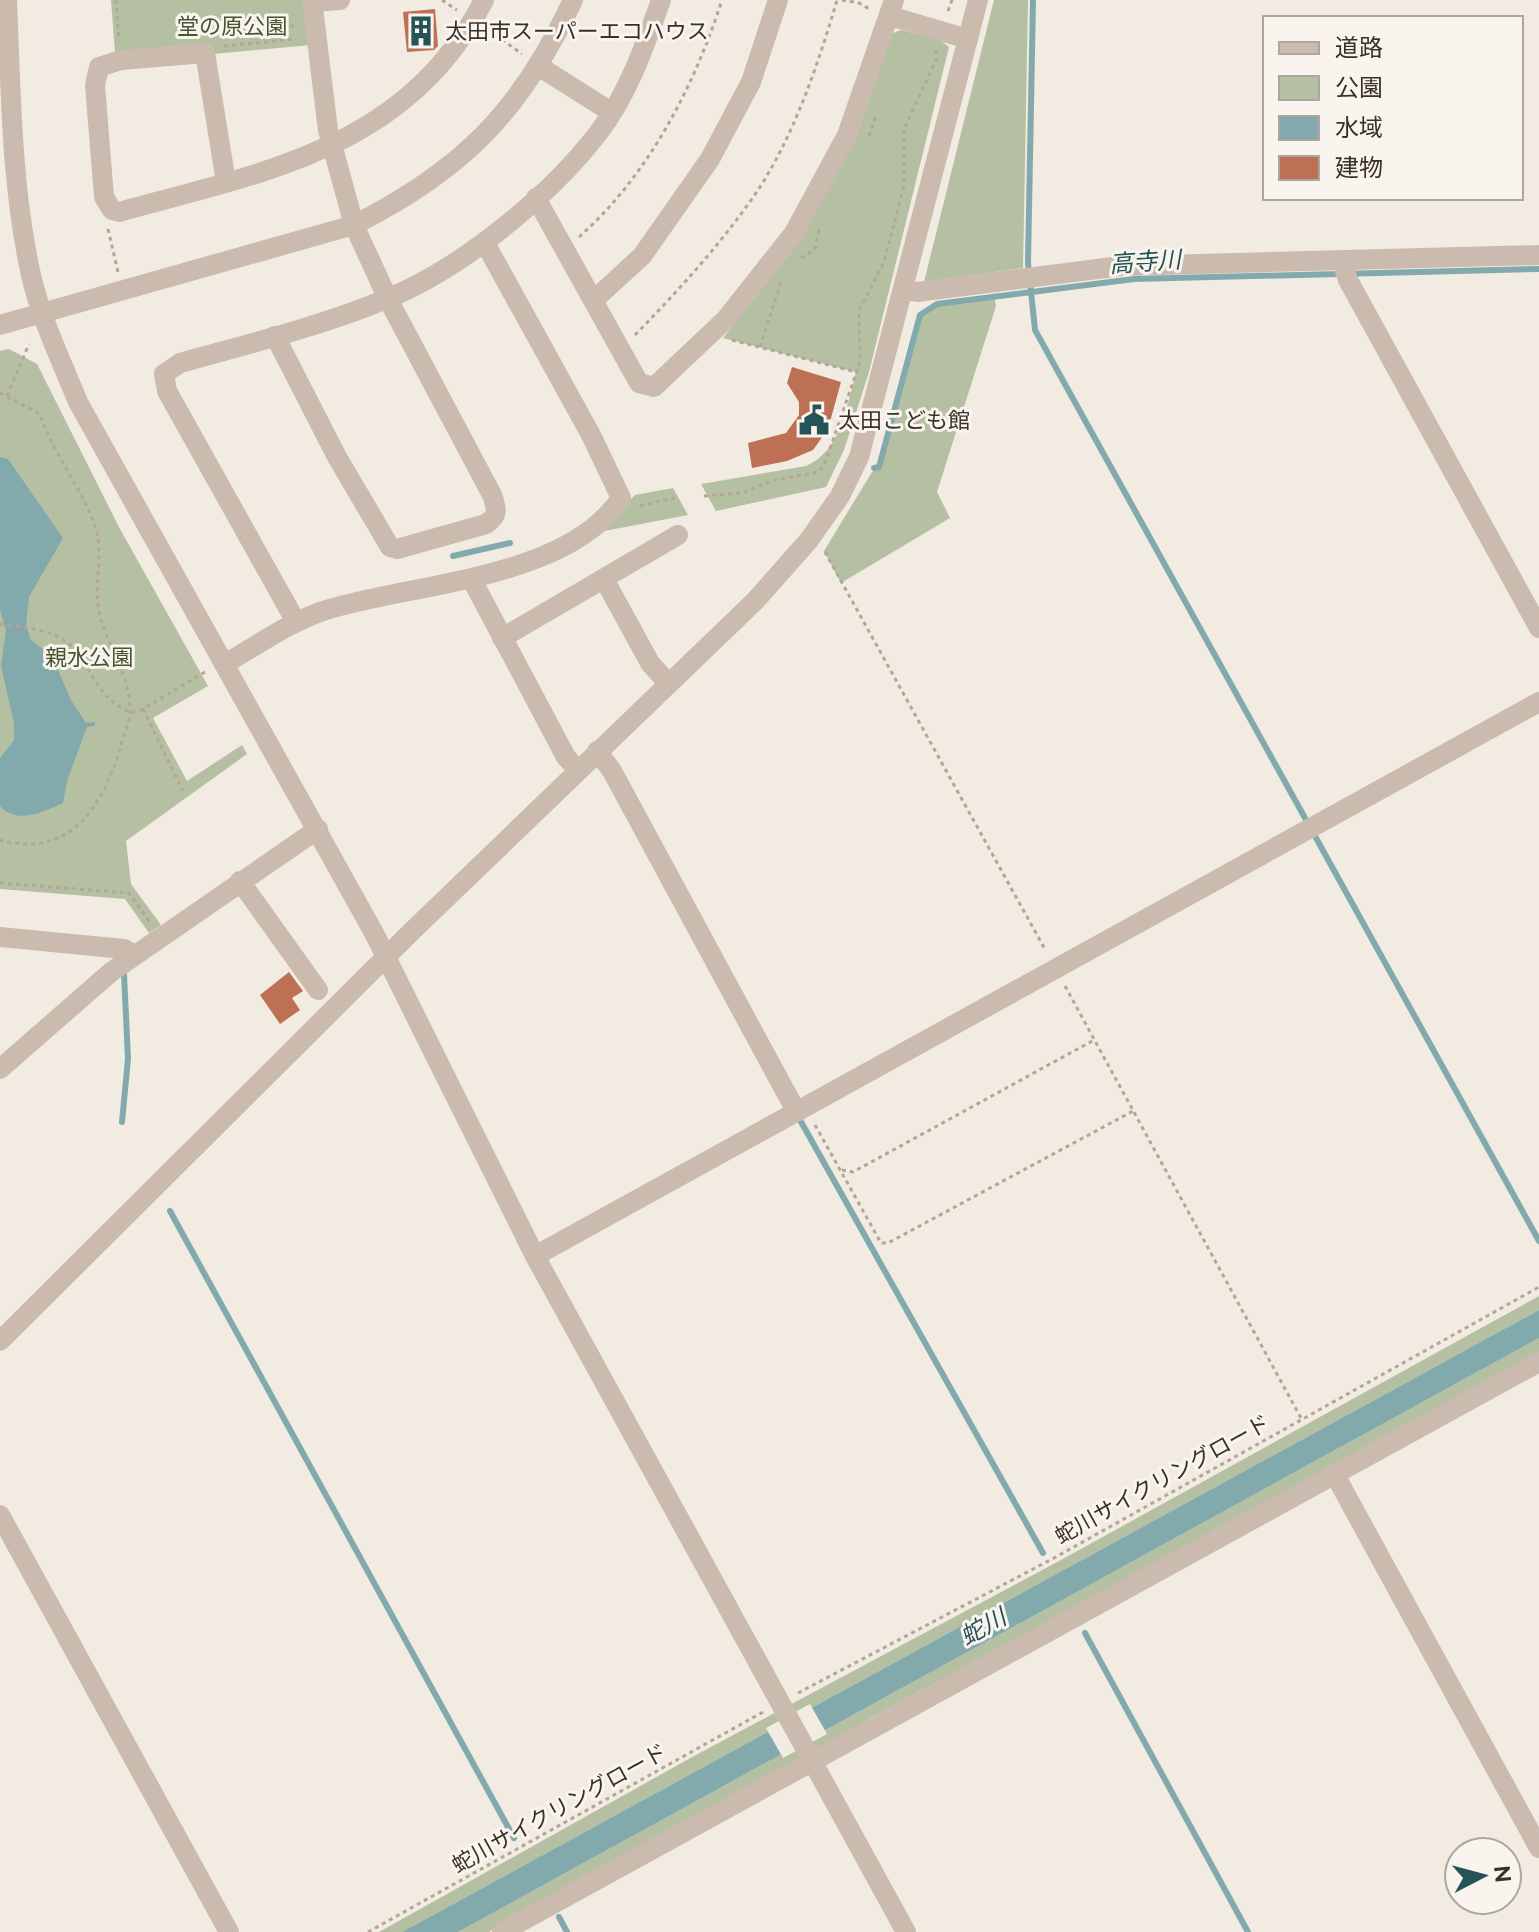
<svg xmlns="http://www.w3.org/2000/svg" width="1539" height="1932" font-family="Raleway,'Noto Sans JP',sans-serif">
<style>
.green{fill:#b5c0a2}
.water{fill:#82aaad}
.pier{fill:#f2ebe1}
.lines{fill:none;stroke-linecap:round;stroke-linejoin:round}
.stream{stroke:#82aaad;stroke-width:6}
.building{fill:#bd7054}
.path{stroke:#b5a598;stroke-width:3;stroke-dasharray:4 4;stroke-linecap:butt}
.minor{stroke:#cabbae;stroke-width:20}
.labels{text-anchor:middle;stroke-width:6;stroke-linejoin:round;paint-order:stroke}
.park-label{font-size:22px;fill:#475531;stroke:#faf4ee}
.poi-label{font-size:22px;fill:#39302c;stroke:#faf4ee;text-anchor:start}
.street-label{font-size:22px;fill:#39302c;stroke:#faf4ee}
.water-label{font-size:24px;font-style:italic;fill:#245358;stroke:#faf4ee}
</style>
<rect width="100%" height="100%" fill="#f2ebe1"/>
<g class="green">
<path d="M111,0H306L311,45L213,54L211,44L115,52Z"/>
<path d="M994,0H1028L1023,268L924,282Z"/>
<path d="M901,30L940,40L949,47L869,372L844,450L826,487L716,511L701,484L806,466C841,451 847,406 856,372L723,338L788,255L893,33Z"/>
<path d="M994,296L996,306L937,492L950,518L841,583L824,551L872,472L879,467L920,315L937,304Z"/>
<path d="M9,349L37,364L120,529L208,686L153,718L187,781L242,745L247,754L126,841L131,884L161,925L149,933L125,899L0,889V351Z"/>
<path d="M673,488L688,515L599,532L635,495Z"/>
<path d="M1539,1296V1310L402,1932H379L694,1756L1061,1560Z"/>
<path d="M1539,1338V1354L867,1720L833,1742L489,1932H458Z"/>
</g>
<g class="water">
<path d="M0,457L8,459L63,538L29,597L26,625L31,640L52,656L71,700L86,723L95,722V726L87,727L67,781L63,803C43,812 17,825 0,806V758L14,740V724L1,666L6,630L0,610Z"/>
<path d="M1539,1310V1338L458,1932H402Z"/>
</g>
<path class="pier" d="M810,1704L827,1734L783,1758L766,1728Z"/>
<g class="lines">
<g class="stream">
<path d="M1033,0L1028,263L1035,330L1539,1241"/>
<path d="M874,468L879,467L920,315L937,304L1134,279L1539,269"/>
<path d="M453,556L510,543"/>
<path d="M800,1120L1043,1553"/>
<path d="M122,1122L128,1059L124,974"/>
<path d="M170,1211L514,1838"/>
<path d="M1085,1633L1248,1932"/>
<path d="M559,1917L567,1932"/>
</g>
</g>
<g class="building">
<path d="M435,9L438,46L434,50L407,52L403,12Z"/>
<path d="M792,367L841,382L828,429L813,450L787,461L752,468L748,443L786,433L799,415V402L787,383Z"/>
<path d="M289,972L303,991L292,998L300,1010L280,1024L260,995Z"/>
</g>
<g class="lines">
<g class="path">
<path d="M116,0L119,40"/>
<path d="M442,0L457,10"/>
<path d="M842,0L859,3L871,10"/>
<path d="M948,11L952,0"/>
<path d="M489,30L522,54"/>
<path d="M211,33L282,30L294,25"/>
<path d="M224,46L296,39"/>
<path d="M869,136L877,114"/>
<path d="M108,229L118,272"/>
<path d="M579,237C648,176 694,87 722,0"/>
<path d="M801,258L815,249L819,230"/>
<path d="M635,335C678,291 719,246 754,196C793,139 818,65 837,0"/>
<path d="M732,340L856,372"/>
<path d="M760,347L781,282"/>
<path d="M0,393L40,414C54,456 84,491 96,529C103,553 95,582 98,607C104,643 131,674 130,711C130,722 123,736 121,746C103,807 70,859 0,840"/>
<path d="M7,396L29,344"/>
<path d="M704,496L742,493L775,480L818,472L824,466L860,362L859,311L884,262L904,186V129L938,56L934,49"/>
<path d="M640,506L678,497"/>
<path d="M825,552L1046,951"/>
<path d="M0,624C20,627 44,628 62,639C92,657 89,694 131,713L143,709L205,672"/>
<path d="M143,709L183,791"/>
<path d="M0,883L129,893L149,921"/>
<path d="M1065,986L1301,1418"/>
<path d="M815,1125L881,1243H888L1133,1111"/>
<path d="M842,1170L853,1172L1094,1040"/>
<path d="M798,1693L1054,1558L1539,1287"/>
<path d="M368,1932L763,1712"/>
</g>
<g class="minor">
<path d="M7,0C11,92 11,185 31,275C41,319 61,360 78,402L374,933L535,1256L906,1932"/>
<path d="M313,2L340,0"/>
<path d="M890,16L968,39"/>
<path d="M540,67L611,112"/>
<path d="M226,182L205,53L121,60L99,67L95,85L104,197L112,210L119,212C267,171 406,149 484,0"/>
<path d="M536,198L639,383L654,387L726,319L794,233L847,135L894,0"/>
<path d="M1342,261L1348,280L1539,628"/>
<path d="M905,290L917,292L1121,266L1539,255"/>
<path d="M594,300L642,256L710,159L751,82L778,0"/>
<path d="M0,325L354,225C463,170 521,111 573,0"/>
<path d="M275,336L337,457L390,547L397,549L486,524C499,515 497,509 492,495L388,299L354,225L328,130L312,0"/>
<path d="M604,579L650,663L667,682"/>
<path d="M472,580L566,757L578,770"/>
<path d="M296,622L167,391L164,374L180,363C248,344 318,327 384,300C460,270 549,197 599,132C628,94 645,45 661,0"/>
<path d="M502,638L678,535"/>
<path d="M226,663C258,645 288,623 323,611C409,583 566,581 621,498L591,435L485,243"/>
<path d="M597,751L612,771L796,1111"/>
<path d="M240,881L318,990"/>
<path d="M0,937L124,949L135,955"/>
<path d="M0,1069L111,972L318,829"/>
<path d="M535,1256L1539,702"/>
<path d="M0,1341L410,933L755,601L809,540L840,496L859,457L978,0"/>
<path d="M1335,1475L1539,1848"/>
<path d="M0,1515L229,1932"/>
<path d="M502,1932L1539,1362"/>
</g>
</g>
<defs>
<g id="building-bare" transform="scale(2.4)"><path d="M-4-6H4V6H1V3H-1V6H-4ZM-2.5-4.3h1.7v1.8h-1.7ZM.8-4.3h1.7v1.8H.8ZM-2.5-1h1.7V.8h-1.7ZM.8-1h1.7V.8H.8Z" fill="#245358" stroke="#faf4ee" stroke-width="2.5" paint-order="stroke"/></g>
<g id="civic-bare" transform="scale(2.4)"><path d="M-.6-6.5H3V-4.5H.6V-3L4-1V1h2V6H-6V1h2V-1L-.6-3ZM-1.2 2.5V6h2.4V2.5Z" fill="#245358" stroke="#faf4ee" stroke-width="2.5" paint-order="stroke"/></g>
</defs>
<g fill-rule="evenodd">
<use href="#building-bare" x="421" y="31"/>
<use href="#civic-bare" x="814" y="420"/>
</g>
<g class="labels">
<g class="park-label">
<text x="232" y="34">堂の原公園</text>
<text x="89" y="665">親水公園</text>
</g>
<g class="poi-label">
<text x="445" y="39">太田市スーパーエコハウス</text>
<text x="838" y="428">太田こども館</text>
</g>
<g class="street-label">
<text transform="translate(1162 1479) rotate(-29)" y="8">蛇川サイクリングロード</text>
<text transform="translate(559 1808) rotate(-29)" y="8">蛇川サイクリングロード</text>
</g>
<g class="water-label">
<text transform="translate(1145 262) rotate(-4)" y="8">高寺川</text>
<text transform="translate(983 1627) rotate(-29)" y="8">蛇川</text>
</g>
</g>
<rect x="1263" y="16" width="260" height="184" fill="#faf4ee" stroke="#ada6a0" stroke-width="2"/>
<rect x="1279" y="42" width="40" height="12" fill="#cabbae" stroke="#ada6a0" stroke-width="2"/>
<text x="1335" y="56" font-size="24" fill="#39302c">道路</text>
<rect x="1279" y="76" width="40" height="24" fill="#b5c0a2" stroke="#ada6a0" stroke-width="2"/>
<text x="1335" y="96" font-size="24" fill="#39302c">公園</text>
<rect x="1279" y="116" width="40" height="24" fill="#82aaad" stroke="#ada6a0" stroke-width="2"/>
<text x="1335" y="136" font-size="24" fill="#39302c">水域</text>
<rect x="1279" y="156" width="40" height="24" fill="#bd7054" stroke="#ada6a0" stroke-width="2"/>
<text x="1335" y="176" font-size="24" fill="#39302c">建物</text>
<g transform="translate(1483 1876) rotate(84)"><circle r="38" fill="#faf4ee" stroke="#ada6a0" stroke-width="2"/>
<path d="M0-6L14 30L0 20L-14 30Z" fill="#245358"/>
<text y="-12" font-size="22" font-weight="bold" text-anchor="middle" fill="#39302c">N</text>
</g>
</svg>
